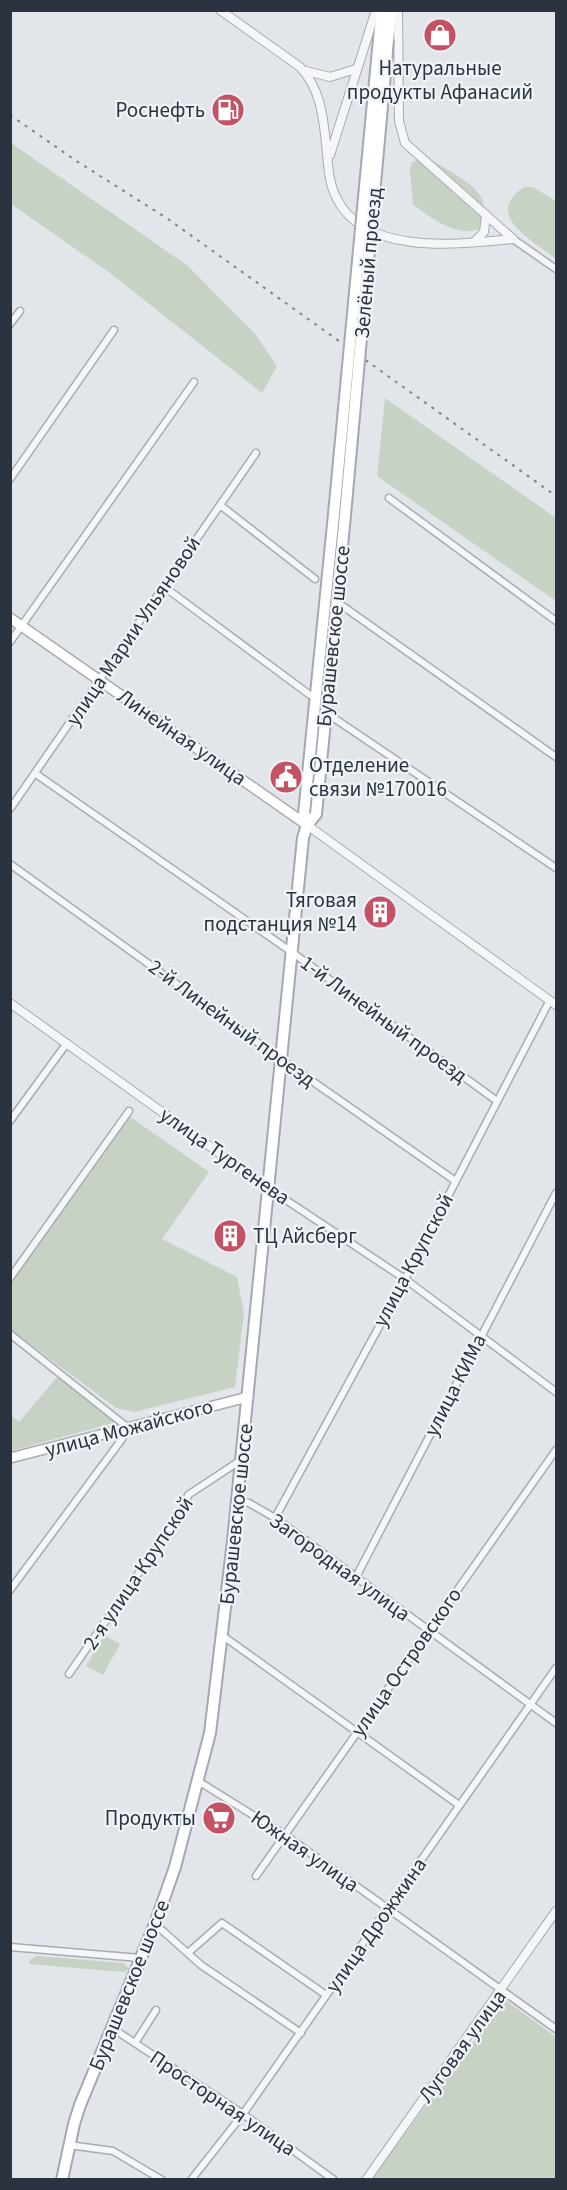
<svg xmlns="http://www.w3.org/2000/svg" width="567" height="2190" font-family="'Source Sans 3',sans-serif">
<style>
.green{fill:#c8d2c4}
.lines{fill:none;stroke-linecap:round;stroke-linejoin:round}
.minor-casing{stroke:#a7acb3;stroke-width:9}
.tertiary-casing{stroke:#a7acb3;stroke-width:10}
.secondary-casing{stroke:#a7acb3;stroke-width:12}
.primary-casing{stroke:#a2a9b4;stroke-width:14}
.minor{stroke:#f4f6f8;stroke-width:6}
.tertiary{stroke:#f4f6f8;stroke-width:8}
.secondary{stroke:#fff;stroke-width:9}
.primary{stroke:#fff;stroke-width:10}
.rail{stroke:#7d8591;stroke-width:2;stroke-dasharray:3 6;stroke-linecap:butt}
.primary-bridge-casing{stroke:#a2a9b4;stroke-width:14;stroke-linecap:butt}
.primary-bridge{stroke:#fff;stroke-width:10}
.labels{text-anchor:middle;stroke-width:4.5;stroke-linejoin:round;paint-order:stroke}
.poi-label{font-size:21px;fill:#2b3340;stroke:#f1f4f7;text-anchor:end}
.street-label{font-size:21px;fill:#2b3340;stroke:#f1f4f7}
</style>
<rect width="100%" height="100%" fill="#e2e5e9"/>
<g class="green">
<path d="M11,143L188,266L256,335L277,366L262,393L110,273L11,204Z"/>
<path d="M427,157C441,167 481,185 483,203C484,210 482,220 482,227C462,241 428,217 413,204L410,169L412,162Z"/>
<path d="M524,187H533L556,201V259C533,240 482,215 524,187Z"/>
<path d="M385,398L556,518V601L377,476Z"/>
<path d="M129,1116L209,1172L162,1239L237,1277L244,1313L235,1387L134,1412L116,1408L11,1330L10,1284Z"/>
<path d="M58,1376L117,1422L11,1451V1415L19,1422Z"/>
<path d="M104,1635L120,1644L103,1675L86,1666Z"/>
<path d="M37,1956L124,1963L129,1969L124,1972L29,1964L30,1960Z"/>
<path d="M505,2000L556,2037V2179H371Z"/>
</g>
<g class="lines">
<g class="minor-casing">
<g id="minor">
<path d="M513,239L556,269"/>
<path d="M10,324L20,311"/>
<path d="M10,479L114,330"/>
<path d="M389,498L556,621"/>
<path d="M220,505L315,579"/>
<path d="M163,586L310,695L315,696"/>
<path d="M337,602L556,757"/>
<path d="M10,642L194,382"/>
<path d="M325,712L556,868"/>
<path d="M36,774L293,953L497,1101"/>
<path d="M10,809L256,453"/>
<path d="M10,864L282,1060L454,1180"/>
<path d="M10,1121L67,1043"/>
<path d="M268,1188L405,1279L556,1392"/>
<path d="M10,1278L129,1111"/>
<path d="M10,1334L127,1427L122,1439L10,1590"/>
<path d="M237,1500L249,1503L275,1518L556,1723"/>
<path d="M275,1518L405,1279L550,1000"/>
<path d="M355,1579L556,1193"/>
<path d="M223,1636L459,1805"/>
<path d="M69,1674L165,1535C178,1523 185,1513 188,1495L241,1460"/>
<path d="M198,1781L285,1835L556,2029"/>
<path d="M256,1876L556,1450"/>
<path d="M155,1924L201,1965L301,2033"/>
<path d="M10,1947L140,1958"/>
<path d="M189,1952L222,1923L326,1995"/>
<path d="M112,2028L243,2114L334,2180"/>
<path d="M135,2043L156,2010"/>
<path d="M69,2145L113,2151L162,2180"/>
<path d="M191,2180L243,2114L556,1668"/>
</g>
</g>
<g class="tertiary-casing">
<g id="tertiary">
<path d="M220,10L300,67C320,88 323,115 326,143C328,161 328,181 336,197C364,257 461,244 513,239"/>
<path d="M398,10L399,121L405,143L513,239"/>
<path d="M306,71L330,77L356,69"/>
<path d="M330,155L376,10"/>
<path d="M474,242L484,232L486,216"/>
<path d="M307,825L556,1005"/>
<path d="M10,1003L268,1188"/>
<path d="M366,2180L556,1911"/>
</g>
</g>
<g class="secondary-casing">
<g id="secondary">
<path d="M10,618L307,825"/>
<path d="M10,1458L248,1397"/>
</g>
</g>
<g class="primary-casing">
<g id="primary">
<path d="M379,39L382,10"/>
<path d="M388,40L391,10"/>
<path d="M307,825L304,814L334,514"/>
<path d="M62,2180L74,2124L80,2105L155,1924L175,1867L210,1733L233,1541L303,838L307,825L316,814L345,515"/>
</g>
</g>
<use href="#minor" class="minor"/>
<use href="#tertiary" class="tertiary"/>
<use href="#secondary" class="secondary"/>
<use href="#primary" class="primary"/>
<path class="rail" d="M10,115L75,160L168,219L556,496"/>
<g class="primary-bridge-casing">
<g id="primary-bridge">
<path d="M334,514L379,39"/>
<path d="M345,515L388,40"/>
</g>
</g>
<use href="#primary-bridge" class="primary-bridge"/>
</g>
<defs>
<g id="shop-disc" transform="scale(1.725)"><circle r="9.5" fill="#c35264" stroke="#f1f4f7"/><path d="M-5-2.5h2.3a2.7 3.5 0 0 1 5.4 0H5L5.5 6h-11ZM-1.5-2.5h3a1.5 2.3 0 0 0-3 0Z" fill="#fff"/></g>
<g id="fuel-disc" transform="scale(1.725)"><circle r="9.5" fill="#c35264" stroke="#f1f4f7"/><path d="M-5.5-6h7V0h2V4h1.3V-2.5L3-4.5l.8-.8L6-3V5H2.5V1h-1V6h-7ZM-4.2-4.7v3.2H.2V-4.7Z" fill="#fff"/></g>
<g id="civic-disc" transform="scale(1.725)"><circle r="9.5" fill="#c35264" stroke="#f1f4f7"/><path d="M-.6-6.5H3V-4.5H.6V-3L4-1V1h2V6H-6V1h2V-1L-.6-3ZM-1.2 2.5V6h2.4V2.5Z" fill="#fff"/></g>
<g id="building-disc" transform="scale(1.725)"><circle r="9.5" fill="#c35264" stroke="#f1f4f7"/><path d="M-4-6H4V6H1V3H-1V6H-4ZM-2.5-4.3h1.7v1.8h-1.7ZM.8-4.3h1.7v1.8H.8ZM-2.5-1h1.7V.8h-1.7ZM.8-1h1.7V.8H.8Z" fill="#fff"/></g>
<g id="supermarket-disc" transform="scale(1.725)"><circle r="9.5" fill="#c35264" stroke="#f1f4f7"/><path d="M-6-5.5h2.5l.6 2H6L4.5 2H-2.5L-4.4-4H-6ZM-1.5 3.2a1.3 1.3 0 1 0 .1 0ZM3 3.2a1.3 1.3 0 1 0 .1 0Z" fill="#fff"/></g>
</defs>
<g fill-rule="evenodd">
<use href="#shop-disc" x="440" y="35"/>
<use href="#fuel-disc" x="228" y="110"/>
<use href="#civic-disc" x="286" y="777"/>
<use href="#building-disc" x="380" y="912"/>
<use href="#building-disc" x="230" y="1236"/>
<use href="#supermarket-disc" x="219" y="1818"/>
</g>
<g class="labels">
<g class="poi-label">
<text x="440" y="75" text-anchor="middle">Натуральные<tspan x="440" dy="24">продукты Афанасий</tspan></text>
<text x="205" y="117">Роснефть</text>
<text x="309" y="772" text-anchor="start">Отделение<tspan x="309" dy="24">связи №170016</tspan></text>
<text x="357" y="907">Тяговая<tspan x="357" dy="24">подстанция №14</tspan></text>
<text x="253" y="1243" text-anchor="start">ТЦ Айсберг</text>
<text x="196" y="1825">Продукты</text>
</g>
<g class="street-label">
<text transform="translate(368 263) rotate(-85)" y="7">Зелёный проезд</text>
<text transform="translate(133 631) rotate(-56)" y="7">улица Марии Ульяновой</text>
<text transform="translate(333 636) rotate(-84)" y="7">Бурашевское шоссе</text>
<text transform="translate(182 737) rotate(35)" y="7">Линейная улица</text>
<text transform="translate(384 1019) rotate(36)" y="7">1-й Линейный проезд</text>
<text transform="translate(232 1023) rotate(36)" y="7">2-й Линейный проезд</text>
<text transform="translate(225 1156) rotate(35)" y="7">улица Тургенева</text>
<text transform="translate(413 1260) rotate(-62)" y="7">улица Крупской</text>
<text transform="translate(455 1385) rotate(-63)" y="7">улица КИМа</text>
<text transform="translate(129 1428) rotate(-15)" y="7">улица Можайского</text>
<text transform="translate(236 1514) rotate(-84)" y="7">Бурашевское шоссе</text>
<text transform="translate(340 1567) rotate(36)" y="7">Загородная улица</text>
<text transform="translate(138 1573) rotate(-56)" y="7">2-я улица Крупской</text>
<text transform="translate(406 1662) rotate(-55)" y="7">улица Островского</text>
<text transform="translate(305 1851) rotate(35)" y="7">Южная улица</text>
<text transform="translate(376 1925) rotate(-55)" y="7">улица Дрожжина</text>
<text transform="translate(129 1985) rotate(-68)" y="7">Бурашевское шоссе</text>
<text transform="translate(462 2046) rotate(-54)" y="7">Луговая улица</text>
<text transform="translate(223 2103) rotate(34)" y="7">Просторная улица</text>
</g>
</g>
<rect width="567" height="2190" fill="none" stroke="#2b3340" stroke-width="24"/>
</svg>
